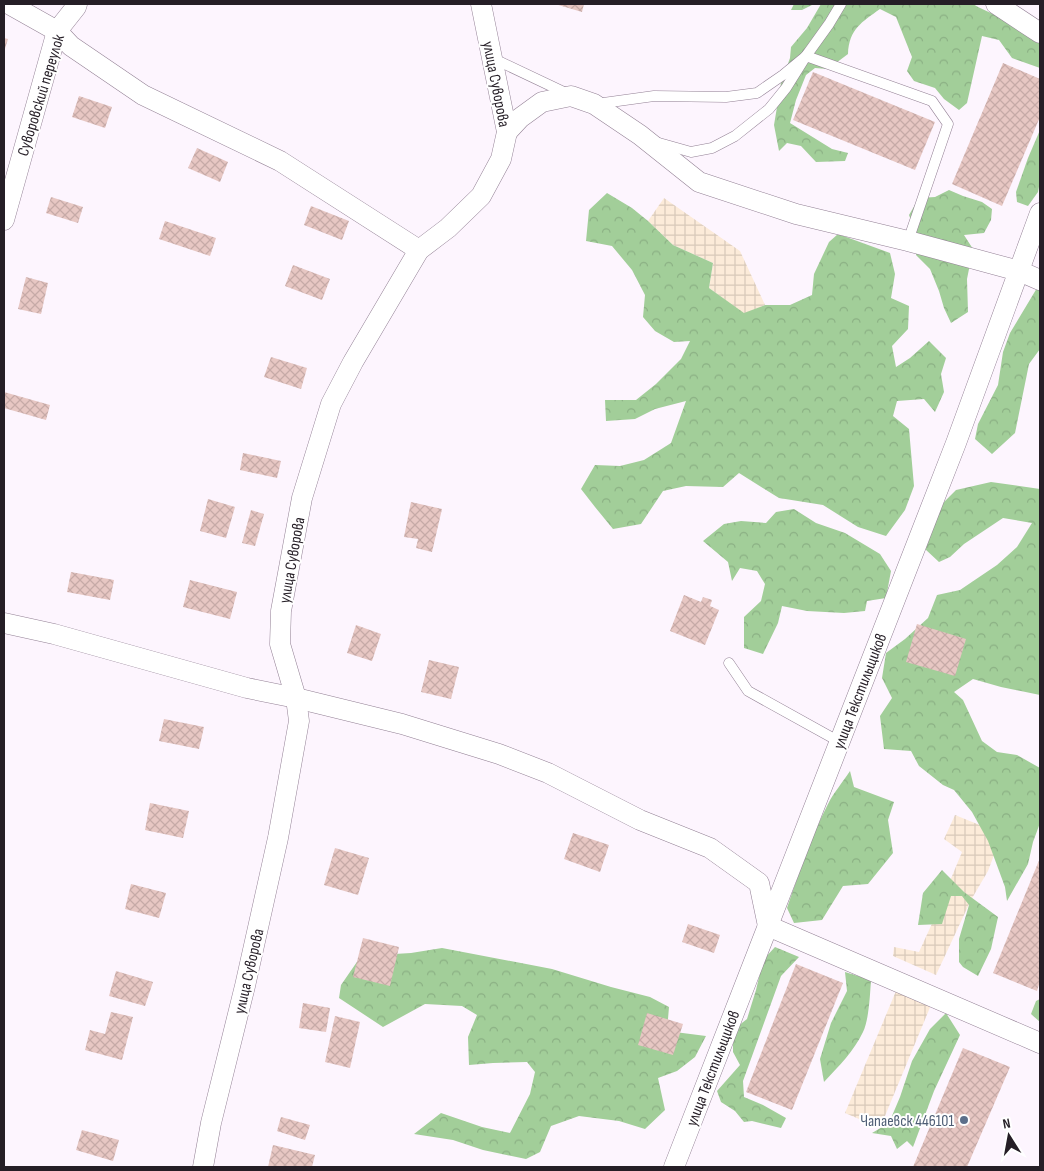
<svg xmlns="http://www.w3.org/2000/svg" width="1044" height="1171" font-family="'Sofia Sans Condensed',sans-serif">
<style>
.industrial{fill:url(#industrial-grid)}
.forest{fill:url(#forest-crowns)}
.building{fill:url(#building-cross-hatch)}
.lines{fill:none;stroke-linecap:round;stroke-linejoin:round}
.service-casing{stroke:#938195;stroke-width:11}
.minor-casing{stroke:#938195;stroke-width:21}
.service{stroke:#fff;stroke-width:10}
.minor{stroke:#fff;stroke-width:20}
.service-dot{fill:#5c6f8a;stroke:#fff;stroke-width:2}
.labels{text-anchor:middle;stroke-width:4;stroke-linejoin:round;paint-order:stroke}
.street-label{font-size:16px;fill:#251e26;stroke:#fff}
.service-label{font-size:16px;fill:#4e5e75;stroke:#fff;text-anchor:end}
</style>
<defs>
<pattern id="industrial-grid" width="8" height="8" patternUnits="userSpaceOnUse" patternTransform="scale(1.25)"><rect width="8" height="8" fill="#fcebd9"/><path d="M0 4h8M4 0v8" fill="none" stroke="#d8c9ba"/></pattern>
<pattern id="forest-crowns" width="20" height="18" patternUnits="userSpaceOnUse" patternTransform="scale(1.25)"><rect width="20" height="18" fill="#a2ce99"/><path d="M2 6a3 3 0 1 1 6 0M12 15a3 3 0 1 1 6 0" fill="none" stroke="#8bb084"/></pattern>
<pattern id="building-cross-hatch" width="8" height="8" patternUnits="userSpaceOnUse" patternTransform="scale(1.25)"><rect width="8" height="8" fill="#e7c7c3"/><path d="M0 0l8 8M0 8l8-8" fill="none" stroke="#c6aaa7"/></pattern>
</defs>
<rect width="100%" height="100%" fill="#fdf5fe"/>
<g class="industrial">
<path d="M664,198L740,251L765,305L744,314L709,288L713,263L673,245L648,221Z"/>
<path d="M955,815L1002,834L988,871L971,900L936,975L893,956L894,947L919,952L935,917L962,852L944,839Z"/>
<path d="M896,991L931,1005L880,1128L845,1113Z"/>
</g>
<g class="forest">
<path d="M794,4H814L802,10H791Z"/>
<path d="M821,4H973L978,7L1023,28L1040,44V68L1012,58L999,40L982,36L967,103L959,110L944,99L935,88L914,81L907,71L912,57L896,17L880,9C862,22 849,29 848,54L828,69L815,68L806,75L796,100L790,123L832,149L848,153L845,161L816,162L801,146L787,143L779,151L774,125L781,83L790,58L791,47L807,28Z"/>
<path d="M1040,130V181L1038,192L1028,206L1017,202L1016,192L1028,158Z"/>
<path d="M949,190L963,196L982,202L992,209L991,220L984,233L964,235L973,249L967,279L968,312L951,323L944,308L939,291L930,269L916,255L917,237L909,215L919,198L935,197Z"/>
<path d="M607,193L632,208L648,221L673,245L713,263L709,288L744,313L765,305H790L812,295L814,274L829,242L838,234L890,253L895,274L891,298L909,306L908,329L892,346L896,367L910,358L929,341L946,358L941,374L944,392L935,412L924,399L897,401L893,416L909,429L914,486L905,510L886,536L858,527L823,505L779,498L739,473L723,487L686,486L663,491L641,524L613,529L595,507L581,489L595,465L620,466L644,460L671,443L686,401L655,409L635,419L606,421L605,400H636L656,384L681,359L690,341L674,342L655,331L643,317L645,295L632,270L612,246L586,241L589,210Z"/>
<path d="M1037,288L1040,289V349L1029,364L1015,433L992,454L975,439L978,424L998,385L1003,352L1010,333Z"/>
<path d="M991,482L1040,489V695L1001,687L973,679L954,692L963,700L982,741L997,752L1017,755L1040,768V823L1033,842L1028,864L1007,901L1005,887L988,841L972,812L954,790L943,785L919,766L911,751L884,749L880,716L892,698L882,678L886,653L905,639L928,618L937,595L960,590L997,565L1017,547L1032,523L1003,518L964,544L950,557L939,562L925,549L943,503L956,490Z"/>
<path d="M794,509L816,523L845,533L880,554L891,571L886,598L867,601L865,611L844,613L807,611L782,606L778,623L763,654L744,648V617L761,601L765,584L757,571L740,568L732,581L728,562L703,541L724,524L741,521L766,523L776,512Z"/>
<path d="M850,771L854,787L894,802L888,820L893,853L868,884L843,886L822,920L794,923L787,908C799,873 811,837 828,804C834,792 843,782 850,771Z"/>
<path d="M942,870L964,892L998,917L991,949L978,976L963,967L959,962V939L969,905L962,896H951L942,924L918,925L923,893Z"/>
<path d="M775,947L799,957L781,976L743,1081L744,1097L763,1105L786,1118L781,1128L752,1121L744,1122L735,1111L721,1102L717,1091L740,1065L733,1052V1030L747,1019L756,990L763,960Z"/>
<path d="M442,948L552,969L611,987L650,997L669,1007L667,1031L706,1036L695,1057L677,1071L658,1078L665,1110L645,1129L619,1121L579,1116L551,1126L540,1152L526,1159L483,1150L453,1140L414,1134L441,1113L482,1127L510,1133L530,1094L535,1072L527,1062L493,1063L469,1065L468,1037L477,1015L462,1006L425,1004L383,1027L339,998L341,985L361,956L411,953Z"/>
<path d="M845,972L871,980C870,994 869,1020 863,1032C854,1051 839,1066 824,1082L820,1059L831,1023L847,991Z"/>
<path d="M1040,999V1022L1031,1014L1036,1001Z"/>
<path d="M946,1013L960,1035L934,1091L913,1147L907,1141L897,1149L891,1136L872,1133L889,1123L900,1097L912,1061L930,1029Z"/>
</g>
<g class="building">
<path d="M555,4H584L582,12Z"/>
<path d="M4,38L8,39L4,52Z"/>
<path d="M1003,63L1040,79V117L1002,206L952,184Z"/>
<path d="M813,72L935,122L915,170L793,120Z"/>
<path d="M79,96L112,107L105,128L72,117Z"/>
<path d="M197,148L228,162L220,182L188,168Z"/>
<path d="M51,197L83,207L78,223L46,213Z"/>
<path d="M311,206L349,221L342,240L304,225Z"/>
<path d="M165,221L216,238L210,256L159,239Z"/>
<path d="M293,265L330,279L322,300L285,286Z"/>
<path d="M26,277L48,283L41,314L18,309Z"/>
<path d="M271,357L307,368L301,389L264,377Z"/>
<path d="M4,392L50,405L46,420L4,408Z"/>
<path d="M243,453L281,461L277,478L240,470Z"/>
<path d="M208,499L235,507L226,538L200,531Z"/>
<path d="M411,502L442,509L432,552L416,548L418,539L404,537Z"/>
<path d="M251,510L264,514L255,546L242,543Z"/>
<path d="M71,572L114,580L110,600L67,592Z"/>
<path d="M190,580L237,592L230,619L183,607Z"/>
<path d="M684,595L701,602L703,597L712,600L710,606L719,610L705,645L670,631Z"/>
<path d="M917,624L966,639L955,676L906,662Z"/>
<path d="M356,625L381,634L372,661L347,653Z"/>
<path d="M429,660L459,667L451,699L421,692Z"/>
<path d="M164,719L204,727L199,749L159,741Z"/>
<path d="M150,803L189,811L183,838L145,830Z"/>
<path d="M573,833L609,845L600,872L564,859Z"/>
<path d="M335,848L369,858L358,895L324,885Z"/>
<path d="M1040,858V981L1037,991L993,973Z"/>
<path d="M131,884L166,893L159,918L125,909Z"/>
<path d="M688,924L720,935L714,953L682,942Z"/>
<path d="M363,938L399,947L390,986L353,977Z"/>
<path d="M796,964L843,983L792,1110L746,1092Z"/>
<path d="M116,971L153,982L145,1006L109,996Z"/>
<path d="M303,1003L330,1008L326,1032L299,1028Z"/>
<path d="M111,1012L133,1017L122,1060L85,1050L90,1030L105,1034Z"/>
<path d="M647,1013L683,1024L673,1055L638,1045Z"/>
<path d="M335,1016L360,1022L350,1068L325,1062Z"/>
<path d="M963,1048L1010,1067L967,1167H913Z"/>
<path d="M281,1117L310,1125L305,1140L277,1131Z"/>
<path d="M82,1130L119,1140L113,1161L76,1150Z"/>
<path d="M273,1145L315,1155L312,1167H268Z"/>
</g>
<g class="lines">
<g class="service-casing">
<g id="service">
<path d="M492,58L568,94"/>
<path d="M596,104L654,96L726,97L757,93L783,75L806,56L829,24L841,4"/>
<path d="M659,143L691,152L712,148L735,136L769,109L786,88L806,56L932,101L948,124L908,241"/>
<path d="M729,663L748,691L840,742"/>
</g>
</g>
<g class="minor-casing">
<g id="minor">
<path d="M9,4L57,31L71,46L143,95L280,161L419,250"/>
<path d="M996,4L1040,33"/>
<path d="M507,132L520,118L542,102L571,96L594,104L640,135L699,182L796,214L908,241L1019,271L1040,280"/>
<path d="M4,220L57,31L76,7L77,4"/>
<path d="M4,623L54,634L247,688L296,698L402,724L499,754L548,773L640,820L710,848L759,883L768,926L1040,1043"/>
<path d="M203,1167L211,1123L245,986L278,838L299,721L296,698L280,644L281,611L302,498L331,404L353,362L419,250L448,228L481,196L501,159L507,132L481,4"/>
<path d="M674,1167L956,443L1040,213"/>
</g>
</g>
<use href="#service" class="service"/>
<use href="#minor" class="minor"/>
</g>
<circle class="service-dot" cx="964" cy="1120" r="5"/>
<g class="labels">
<g class="street-label">
<text transform="translate(497 84) rotate(79)" y="6">улица Суворова</text>
<text transform="translate(40 95) rotate(-73)" y="6">Суворовский переулок</text>
<text transform="translate(291 560) rotate(-80)" y="6">улица Суворова</text>
<text transform="translate(859 691) rotate(-69)" y="6">улица Текстильщиков</text>
<text transform="translate(248 971) rotate(-77)" y="6">улица Суворова</text>
<text transform="translate(712 1068) rotate(-69)" y="6">улица Текстильщиков</text>
</g>
<g class="service-label">
<text x="954" y="1126">Чапаевск 446101</text>
</g>
</g>
<rect width="1044" height="1171" fill="none" stroke="#251e26" stroke-width="10"/>
<g transform="translate(1009 1136) rotate(349)" stroke="#ffffff" stroke-width="4" paint-order="stroke">
<path d="M0-4L9 19L0 12L-9 19Z" fill="#251e26"/>
<text y="-8" font-size="14" font-weight="bold" text-anchor="middle" fill="#251e26">N</text>
</g>
</svg>
